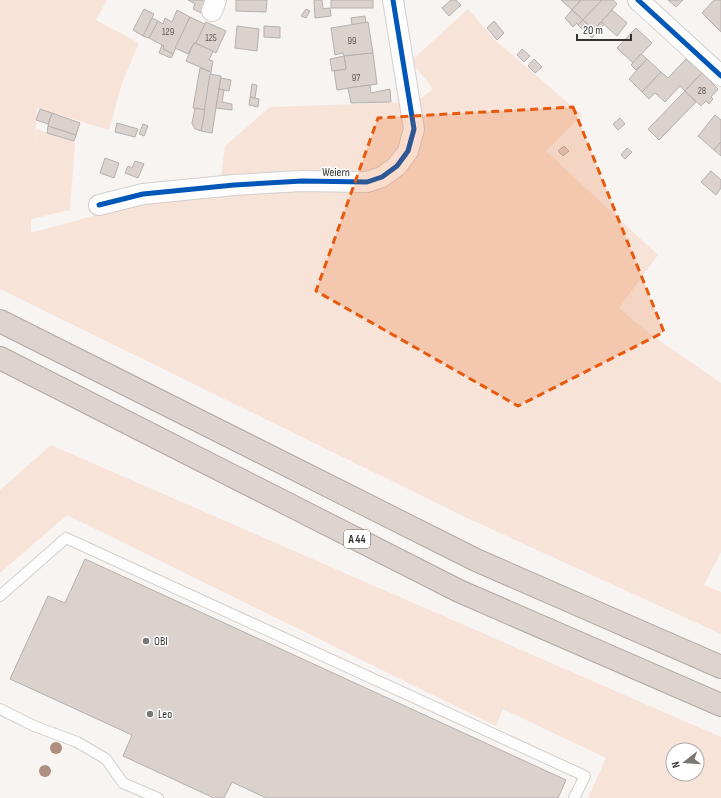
<svg xmlns="http://www.w3.org/2000/svg" width="721" height="798" font-family="'Sofia Sans Condensed',sans-serif">
<style>
.green{fill:#f8e3d9;fill-rule:evenodd}
.building{fill:#dbd1cd;stroke:#b4b1b0}
.lines{fill:none;stroke-linecap:round;stroke-linejoin:round}
.service-casing{stroke:#d2cfcd;stroke-width:12}
.minor-casing{stroke:#d2cfcd;stroke-width:22}
.motorway-casing{stroke:#b2a7a2;stroke-width:24}
.service{stroke:#fefdfd;stroke-width:10}
.minor{stroke:#fefdfd;stroke-width:20}
.motorway{stroke:#ddd4cf;stroke-width:22}
.cycleway-casing{stroke:#fff;stroke-width:8}
.cycleway{stroke:#0057b8;stroke-width:5}
.tree{fill:#ad8e7f}
.marked{fill:#e8590c;fill-opacity:0.2;stroke:#e8590c;stroke-width:3;stroke-dasharray:8 5;stroke-linejoin:round}
.poi-dot{fill:#797674;stroke:#fff;stroke-width:1.5}
.labels{text-anchor:middle;stroke-width:3;stroke-linejoin:round;paint-order:stroke}
.number-label{font-size:10px;fill:#5e5a57}
.shield{fill:#fff;stroke:#71706e;stroke-width:1}
.shield-label{font-size:11px;font-weight:bold;fill:#343230}
.street-label{font-size:12px;fill:#343230;stroke:#fff}
.poi-label{font-size:12px;fill:#343230;stroke:#fff;text-anchor:start}
</style>
<rect width="100%" height="100%" fill="#f8f4f2"/>
<g class="green">
<path d="M0,0H107L96,20L139,43L122,83L109,130L37,108L34,153L36,129L75,142L70,210L31,219V233L157,198L219,193L225,146L270,107L416,102L433,89L411,61L468,9L496,41L582,115L546,151L658,255L619,308L650,334L721,383V552L704,585L721,592V634L465,517L0,289Z"/>
<path d="M51,445L721,737V798H588L606,758L503,709L496,726L67,515L0,573V490ZM673,750H697V774H673Z"/>
</g>
<g class="building">
<path d="M188,0H207L201,13L193,9L195,4Z"/>
<path d="M236,0H267L266,12L236,11Z"/>
<path d="M314,0H322L323,9L330,8L331,16L315,18Z"/>
<rect x="331" y="0" width="42" height="8"/>
<path d="M451,0H456L461,5L449,16L442,8Z"/>
<path d="M561,0H581L572,10Z"/>
<path d="M581,0H602L583,20L572,10Z"/>
<path d="M602,0H613L617,4L594,30L583,20Z"/>
<path d="M668,0H683L676,7Z"/>
<path d="M714,0H721V32L702,13Z"/>
<path d="M144,9L154,14L143,36L133,30Z"/>
<path d="M306,9L310,11L306,18L301,16Z"/>
<path d="M177,10L190,17L173,54L163,49L164,46L149,38L158,21L163,24L165,18L172,22Z"/>
<path d="M572,10L583,20L578,25L577,23L573,27L565,18Z"/>
<path d="M612,10L627,23L617,36L601,22Z"/>
<path d="M365,16L366,23L352,25L351,18Z"/>
<path d="M190,17L205,24L196,43H194L188,54L175,48Z"/>
<path d="M152,18L158,21L149,38L143,36Z"/>
<path d="M583,20L594,30L601,22L604,24L592,38L578,25Z"/>
<path d="M494,21L504,33L497,40L487,28Z"/>
<path d="M206,22L226,31L216,53L196,43Z"/>
<path d="M368,22L373,53L344,56L343,53L335,55L331,28Z"/>
<path d="M237,26L259,29L257,51L235,48Z"/>
<path d="M264,26L280,27V38L264,37Z"/>
<path d="M636,28L652,43L633,63L617,48Z"/>
<path d="M194,43L213,51L209,60L213,61L211,72L186,61Z"/>
<path d="M162,45L164,46L163,49L173,54L171,58L159,53Z"/>
<path d="M522,49L530,56L524,62L517,55Z"/>
<path d="M373,53L377,84L337,90L334,71L346,69L344,56Z"/>
<path d="M641,54L647,59L636,70L631,65Z"/>
<path d="M344,56L346,69L332,71L330,59Z"/>
<path d="M534,59L542,67L535,73L528,66Z"/>
<path d="M647,59L661,72L642,92L629,79Z"/>
<path d="M686,59L702,73L685,91L680,86L665,102L655,93L649,99L642,92L661,72L668,78Z"/>
<path d="M200,68L211,72L205,110L193,108Z"/>
<path d="M702,73L718,89L711,97L713,99L709,104L706,101L701,106L685,91Z"/>
<path d="M210,74L221,76L212,133L201,131Z"/>
<path d="M221,78L231,80L229,91L219,89Z"/>
<path d="M252,84L257,85L255,98L250,97Z"/>
<path d="M370,85L371,93L390,89L391,102L351,103L348,88Z"/>
<path d="M219,89L224,90L222,102L232,104V110L216,108Z"/>
<path d="M685,91L696,102L659,140L648,129Z"/>
<path d="M250,97L259,99L258,107L249,105Z"/>
<path d="M195,108L205,110L201,131L195,129L192,123Z"/>
<path d="M40,109L52,113L48,124L36,120Z"/>
<path d="M52,113L80,123L76,135L48,126Z"/>
<path d="M715,115L721,120V142L714,150L698,136Z"/>
<path d="M620,118L625,124L618,130L613,124Z"/>
<path d="M117,123L138,129L135,137L115,132Z"/>
<path d="M143,124L148,126L144,136L139,134Z"/>
<path d="M48,126L76,135L74,141L47,133Z"/>
<path d="M721,142V156L714,150Z"/>
<path d="M564,146L569,151L563,156L558,151Z"/>
<path d="M627,148L632,152L625,159L621,155Z"/>
<path d="M105,158L119,163L114,178L100,173Z"/>
<path d="M135,161L144,164L138,178L125,173L128,166L132,168Z"/>
<path d="M711,171L721,180V188L716,195L701,182Z"/>
<path d="M85,559L566,780L558,798H266L232,782L224,798H214L123,756L132,735L10,679L48,596L65,603Z"/>
</g>
<g class="lines">
<g class="service-casing">
<g id="service">
<path d="M0,596L66,538L585,776L574,798"/>
<path d="M0,709L34,726L77,742L106,759L123,783L158,798"/>
</g>
</g>
<g class="minor-casing">
<g id="minor">
<path d="M638,0L721,76"/>
<path d="M212,11L216,0"/>
<path d="M99,205L143,194L234,185L302,181L367,182L382,177L397,166L408,151L414,129L393,0"/>
</g>
</g>
<g class="motorway-casing">
<g id="motorway">
<path d="M0,321L476,560L721,667"/>
<path d="M0,358L459,591L721,705"/>
</g>
</g>
<use href="#service" class="service"/>
<use href="#minor" class="minor"/>
<use href="#motorway" class="motorway"/>
<g class="cycleway-casing">
<g id="cycleway">
<path d="M638,0L721,76"/>
<path d="M99,205L143,194L234,185L302,181L367,182L382,177L397,166L408,151L414,129L393,0"/>
</g>
</g>
<use href="#cycleway" class="cycleway"/>
</g>
<g class="tree">
<circle cx="56" cy="748" r="6"/>
<circle cx="45" cy="771" r="6"/>
</g>
<path class="marked" d="M573,107L664,332L518,406L316,291L378,118Z"/>
<g class="poi-dot">
<circle cx="146" cy="641" r="4"/>
<circle cx="150" cy="714" r="4"/>
</g>
<g class="labels">
<g class="number-label">
<text x="168" y="35">129</text>
<text x="211" y="41">125</text>
<text x="352" y="44">99</text>
<text x="356" y="81">97</text>
<text x="702" y="94">28</text>
</g>
<rect class="shield" x="344" y="530" width="26" height="18" rx="3"/>
<g class="shield-label">
<text x="357" y="543">A 44</text>
</g>
<g class="street-label">
<text transform="translate(336 172) rotate(1)" y="4">Weiern</text>
</g>
<g class="poi-label">
<text x="154" y="645">OBI</text>
<text x="158" y="718">Leo</text>
</g>
</g>
<g transform="translate(685 762) rotate(253)"><circle r="19" fill="#ffffff" stroke="#aeadac"/>
<path d="M0-3L7 15L0 10L-7 15Z" fill="#797674"/>
<text y="-6" font-size="11" font-weight="bold" text-anchor="middle" fill="#343230">N</text>
</g>
<path d="M577 34v6h54v-6" fill="none" stroke="#343230" stroke-width="2"/>
<text x="583" y="34" font-size="12" fill="#343230" stroke="#ffffff" stroke-width="3" paint-order="stroke">20 m</text>
</svg>
